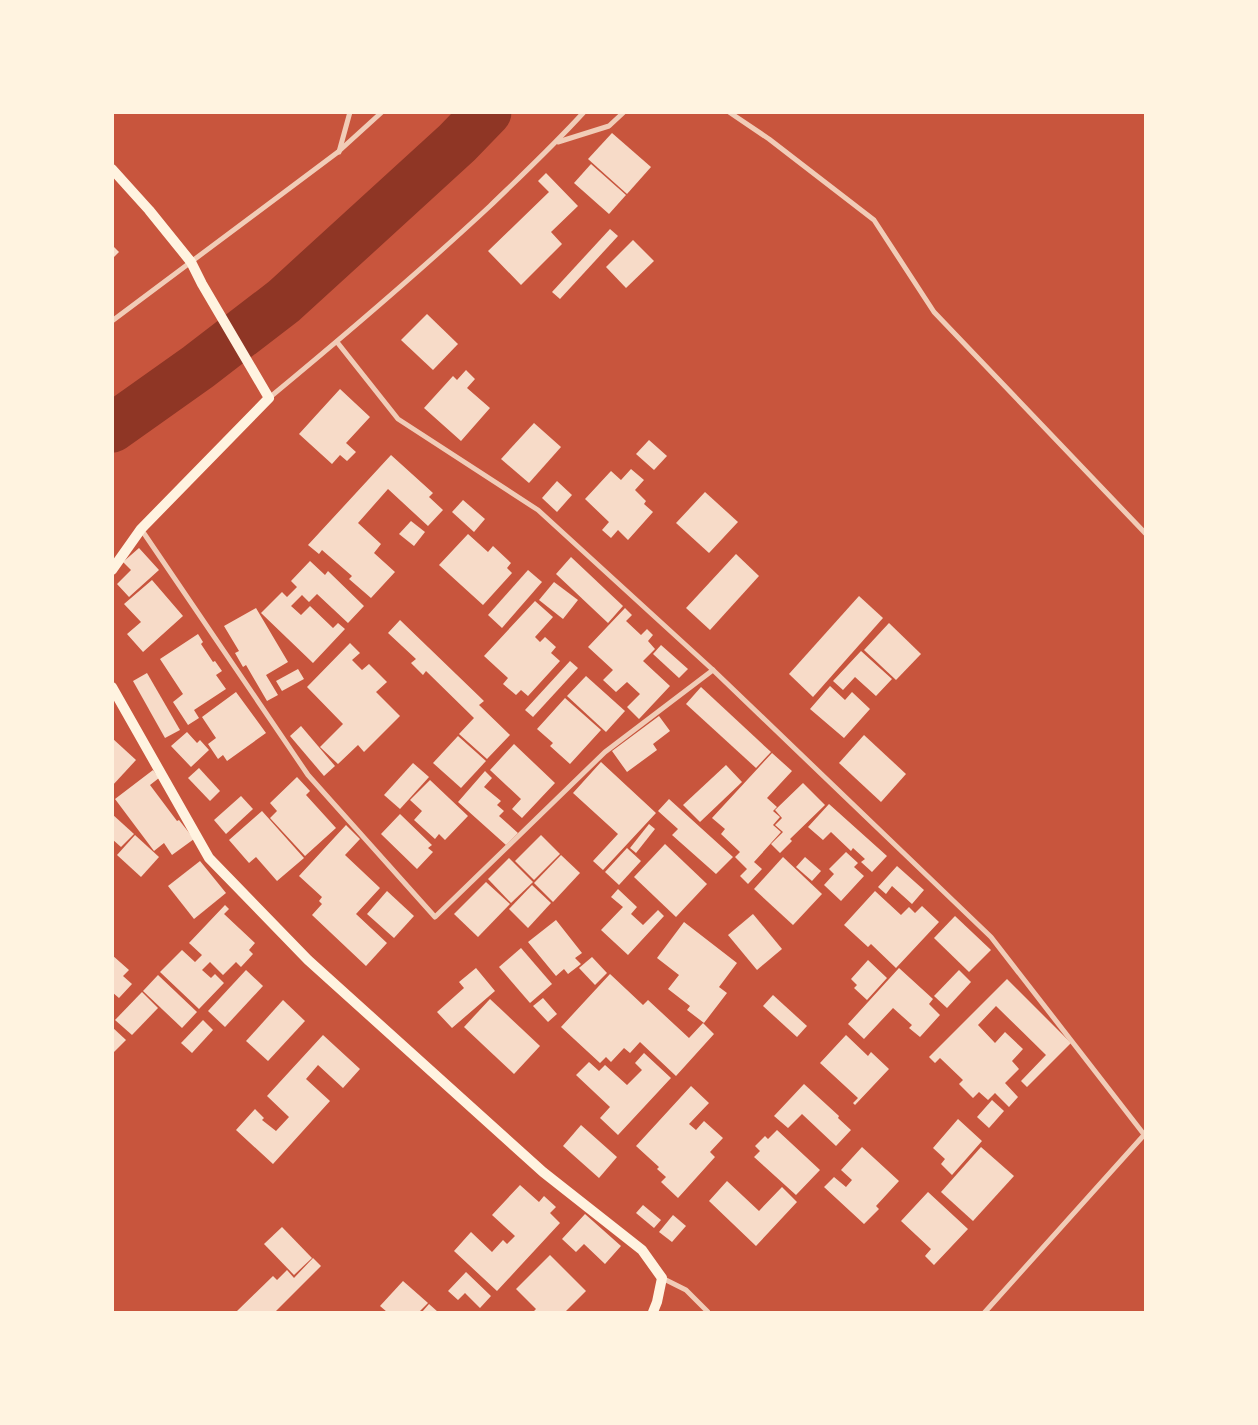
<svg xmlns="http://www.w3.org/2000/svg" width="1258" height="1425" font-family="Barlow,sans-serif">
<style>
.lines{fill:none;stroke-linecap:round;stroke-linejoin:round}
.river{stroke:#8f3625;stroke-width:49}
.building{fill:#f7dbc8}
.minor{stroke:#f1ccb7;stroke-width:5}
.secondary{stroke:#fff3e0;stroke-width:10}
</style>
<rect width="100%" height="100%" fill="#c8553d"/>
<g class="lines">
<path class="river" d="M112,428L198,367L284,301L457,143L487,112"/>
</g>
<g class="building">
<path d="M612,133L651,167L627,194L588,159Z"/>
<path d="M591,164L626,195L609,214L574,183Z"/>
<path d="M546,173L578,206L551,232L562,244L521,285L488,251L549,192L538,181Z"/>
<path d="M610,229L618,236L560,299L552,292Z"/>
<path d="M633,240L654,261L626,288L606,267Z"/>
<path d="M112,245L119,252L112,259Z"/>
<path d="M427,314L458,344L433,370L401,340Z"/>
<path d="M466,370L475,379L467,388L490,408L461,441L424,408L453,376L457,380Z"/>
<path d="M340,389L370,417L346,443L356,452L347,461L340,455L332,464L299,434Z"/>
<path d="M534,423L561,447L529,483L501,459Z"/>
<path d="M649,440L667,456L654,470L636,454Z"/>
<path d="M391,455L433,493L429,497L443,510L428,526L388,489L358,523L381,544L374,553L395,572L371,598L349,579L352,576L322,550L319,554L308,545Z"/>
<path d="M631,469L644,480L635,490L646,501L644,504L653,512L628,540L618,530L611,538L602,530L609,522L585,499L611,471L621,480Z"/>
<path d="M557,481L572,495L557,512L542,498Z"/>
<path d="M705,492L738,522L709,553L676,523Z"/>
<path d="M463,500L485,519L474,532L452,512Z"/>
<path d="M411,521L425,532L414,546L399,534Z"/>
<path d="M468,534L488,552L493,546L511,563L507,568L512,573L483,605L439,565Z"/>
<path d="M139,548L159,570L129,597L117,584L131,570L123,562Z"/>
<path d="M736,554L759,576L710,630L686,608Z"/>
<path d="M571,557L623,606L608,623L556,574Z"/>
<path d="M310,561L325,575L328,571L364,606L348,623L317,594L309,602L302,595L291,606L301,615L310,606L333,628L338,623L345,629L313,663L261,613L282,592L287,597L297,587L291,581Z"/>
<path d="M528,570L542,582L502,628L488,615Z"/>
<path d="M152,580L183,616L143,652L127,634L141,622L124,604Z"/>
<path d="M554,582L578,600L563,619L539,600Z"/>
<path d="M859,596L883,618L813,697L789,674Z"/>
<path d="M535,601L553,617L535,637L540,642L545,637L556,647L551,653L560,661L528,696L521,690L516,695L503,684L508,678L484,656Z"/>
<path d="M256,608L288,662L266,675L278,695L267,701L246,665L243,667L235,653L239,651L224,626Z"/>
<path d="M625,608L632,615L626,621L641,635L647,629L653,635L648,641L655,649L643,661L670,686L639,719L627,707L640,694L627,682L616,692L603,680L613,670L588,647Z"/>
<path d="M400,620L484,701L479,705L510,735L487,759L459,734L474,718L426,671L423,675L411,663L416,659L388,633Z"/>
<path d="M889,623L921,654L896,680L864,650Z"/>
<path d="M198,634L203,642L201,644L213,662L215,661L222,671L216,675L226,689L194,710L199,718L188,725L173,702L183,694L160,659Z"/>
<path d="M350,643L360,653L352,660L362,670L369,664L387,682L376,692L400,716L364,752L358,745L338,764L320,747L343,724L307,687Z"/>
<path d="M661,645L688,669L679,678L653,654Z"/>
<path d="M861,651L892,679L876,696L855,677L843,690L833,681Z"/>
<path d="M570,661L578,668L533,717L525,710Z"/>
<path d="M298,669L304,679L282,691L276,681Z"/>
<path d="M147,673L180,730L165,738L133,681Z"/>
<path d="M586,676L625,711L606,732L567,696Z"/>
<path d="M830,686L845,700L852,692L870,709L844,738L810,709Z"/>
<path d="M701,687L771,752L756,768L686,704Z"/>
<path d="M236,692L266,733L227,761L223,755L218,759L208,744L216,738L202,717Z"/>
<path d="M565,698L601,730L570,764L550,746L553,743L537,729Z"/>
<path d="M659,716L670,731L653,744L657,750L627,772L612,751Z"/>
<path d="M301,726L335,766L324,776L290,736Z"/>
<path d="M187,732L197,743L200,740L209,750L191,767L171,746Z"/>
<path d="M864,735L906,774L881,802L839,763Z"/>
<path d="M458,736L486,761L461,788L433,763Z"/>
<path d="M112,738L136,760L112,786Z"/>
<path d="M514,744L555,783L522,818L512,809L521,799L490,770Z"/>
<path d="M772,753L792,771L767,798L777,807L773,811L780,817L773,825L781,832L754,862L762,869L748,884L740,876L747,869L735,857L740,852L721,834L725,829L712,818Z"/>
<path d="M601,762L656,813L603,870L593,861L618,834L573,793Z"/>
<path d="M413,763L429,777L400,809L384,795Z"/>
<path d="M726,765L742,782L700,822L683,805Z"/>
<path d="M199,768L220,791L210,801L188,778Z"/>
<path d="M153,770L159,778L150,785L177,821L179,820L194,839L172,855L164,843L154,851L115,799Z"/>
<path d="M485,771L492,778L484,787L501,801L497,805L504,811L499,816L518,833L506,845L458,802Z"/>
<path d="M297,777L310,791L306,795L336,828L305,856L270,818L277,811L270,803Z"/>
<path d="M430,780L468,816L445,840L439,834L435,839L414,820L422,811L410,800Z"/>
<path d="M803,783L825,805L790,839L792,841L780,853L771,844L783,832L775,825L782,818L775,810Z"/>
<path d="M241,796L253,809L226,834L214,820Z"/>
<path d="M669,799L733,857L716,874L672,835L678,829L658,811Z"/>
<path d="M829,804L887,856L872,872L861,862L865,859L853,848L851,851L831,832L823,840L808,827Z"/>
<path d="M262,811L304,858L277,881L256,857L249,863L229,840Z"/>
<path d="M112,814L134,834L121,847L112,839Z"/>
<path d="M400,814L432,845L428,848L433,852L417,869L381,834Z"/>
<path d="M649,824L655,829L636,853L630,848Z"/>
<path d="M346,825L360,839L345,855L380,888L356,914L387,943L366,966L312,915L322,904L319,901L322,897L299,876Z"/>
<path d="M135,835L159,857L141,877L117,855Z"/>
<path d="M541,835L560,854L534,880L515,861Z"/>
<path d="M665,844L707,884L676,917L634,877Z"/>
<path d="M627,848L641,861L619,885L605,872Z"/>
<path d="M846,852L858,863L854,867L864,876L841,901L824,885L834,874L829,869Z"/>
<path d="M561,855L580,873L553,902L534,883Z"/>
<path d="M783,857L822,894L793,925L754,889Z"/>
<path d="M805,857L821,871L812,881L796,867Z"/>
<path d="M509,858L533,882L511,903L488,879Z"/>
<path d="M200,861L226,893L194,919L168,886Z"/>
<path d="M897,866L924,890L912,904L892,886L886,894L878,887Z"/>
<path d="M486,882L510,904L478,937L454,914Z"/>
<path d="M532,885L551,903L528,928L509,909Z"/>
<path d="M618,889L637,907L631,914L643,925L658,910L664,916L628,955L601,930L623,907L611,897Z"/>
<path d="M387,891L414,916L394,938L367,914Z"/>
<path d="M875,891L901,915L909,907L915,913L922,906L939,922L896,968L871,944L868,947L844,925Z"/>
<path d="M225,905L229,909L224,914L255,943L249,950L253,954L241,967L236,962L223,975L210,962L202,970L211,978L215,974L224,983L199,1009L160,972L182,950L195,962L202,955L189,943Z"/>
<path d="M753,914L782,949L757,970L728,935Z"/>
<path d="M955,916L991,950L969,972L934,938Z"/>
<path d="M556,920L582,953L575,958L581,964L568,974L564,969L556,976L528,942Z"/>
<path d="M684,922L737,963L719,987L727,993L704,1023L687,1010L690,1006L668,989L679,975L657,958Z"/>
<path d="M521,948L552,984L530,1003L499,967Z"/>
<path d="M112,955L129,970L123,976L132,984L119,998L112,992Z"/>
<path d="M592,957L607,973L595,985L579,968Z"/>
<path d="M868,960L887,978L867,1000L854,988L857,985L851,979Z"/>
<path d="M476,968L495,991L452,1028L437,1012L464,988L459,982Z"/>
<path d="M899,968L933,999L929,1004L940,1015L920,1037L909,1028L912,1025L893,1008L864,1039L848,1024Z"/>
<path d="M246,970L263,986L225,1027L208,1011Z"/>
<path d="M959,970L971,982L947,1008L934,996Z"/>
<path d="M610,974L643,1005L648,1000L689,1038L703,1023L714,1034L676,1076L640,1042L630,1053L624,1048L611,1062L606,1057L600,1063L561,1027Z"/>
<path d="M158,975L197,1012L182,1028L143,991Z"/>
<path d="M1007,979L1071,1043L1027,1087L1021,1081L1046,1055L996,1006L978,1025L995,1043L1005,1032L1023,1049L1012,1061L1019,1069L1005,1083L1018,1097L1009,1107L995,1093L988,1100L979,1092L973,1098L959,1084L963,1080L940,1058L935,1063L929,1057Z"/>
<path d="M142,992L158,1008L132,1035L115,1020Z"/>
<path d="M773,995L807,1026L797,1037L763,1006Z"/>
<path d="M543,998L557,1014L548,1022L533,1006Z"/>
<path d="M490,999L540,1046L514,1074L464,1027Z"/>
<path d="M283,1000L305,1021L268,1061L246,1041Z"/>
<path d="M203,1020L213,1030L192,1053L181,1043Z"/>
<path d="M112,1027L126,1040L112,1054Z"/>
<path d="M323,1035L360,1069L343,1088L318,1065L306,1079L330,1101L273,1164L236,1130L255,1109L264,1118L262,1120L276,1131L289,1117L267,1096Z"/>
<path d="M846,1035L868,1056L871,1052L889,1069L855,1105L853,1103L858,1098L820,1063Z"/>
<path d="M644,1053L671,1078L618,1135L600,1118L610,1107L576,1075L589,1062L599,1071L605,1065L627,1085L642,1070L635,1063Z"/>
<path d="M804,1084L839,1116L838,1118L851,1130L836,1146L802,1114L788,1128L774,1116Z"/>
<path d="M691,1086L709,1103L689,1124L696,1130L704,1121L723,1138L710,1152L715,1157L678,1198L661,1182L666,1177L657,1169L659,1167L636,1146Z"/>
<path d="M992,1100L1004,1111L989,1128L977,1117Z"/>
<path d="M958,1119L982,1141L952,1175L941,1164L945,1159L933,1148Z"/>
<path d="M581,1125L617,1157L599,1178L563,1146Z"/>
<path d="M777,1130L820,1170L796,1195L754,1157L760,1151L755,1146L765,1136L768,1139Z"/>
<path d="M862,1147L899,1181L876,1206L879,1209L864,1224L824,1187L834,1177L846,1187L852,1180L841,1170Z"/>
<path d="M981,1147L1014,1176L973,1221L941,1192Z"/>
<path d="M727,1181L759,1211L782,1187L797,1202L756,1246L709,1201Z"/>
<path d="M520,1185L539,1202L544,1196L556,1207L550,1213L560,1223L497,1291L454,1251L471,1232L492,1252L503,1240L507,1244L515,1236L492,1215Z"/>
<path d="M928,1192L968,1229L934,1265L925,1256L931,1249L901,1221Z"/>
<path d="M643,1205L661,1220L654,1228L636,1213Z"/>
<path d="M585,1214L621,1246L605,1264L584,1244L576,1252L562,1239Z"/>
<path d="M673,1215L686,1226L672,1242L659,1232Z"/>
<path d="M282,1227L312,1258L294,1275L264,1244Z"/>
<path d="M550,1255L586,1291L565,1312H533L536,1309L516,1289Z"/>
<path d="M313,1258L321,1266L275,1312H236L273,1276L277,1280L287,1270L294,1278Z"/>
<path d="M466,1272L491,1296L480,1308L465,1293L458,1300L448,1291Z"/>
<path d="M403,1281L428,1303L419,1312H387L380,1306Z"/>
<path d="M429,1304L438,1312H422Z"/>
</g>
<g class="lines">
<g class="minor">
<path d="M729,112L769,139L874,220L934,312L1146,534"/>
<path d="M558,142L609,126L624,112"/>
<path d="M339,152L350,112"/>
<path d="M112,321L338,152L382,112"/>
<path d="M337,342L398,419L538,510L713,670L991,937L1146,1137"/>
<path d="M269,398C344,336 418,273 490,206C522,175 554,145 584,112"/>
<path d="M141,529L308,775L435,917L605,752L713,670"/>
<path d="M662,1278L686,1290L708,1312"/>
<path d="M985,1312L1144,1135"/>
</g>
<g class="secondary">
<path d="M112,169L149,210L191,262L202,284L269,398L141,529L112,570"/>
<path d="M112,687L209,858L308,960L543,1172L642,1250L662,1278L657,1302L653,1312"/>
</g>
</g>
<rect width="1258" height="1425" fill="none" stroke="#fff3e0" stroke-width="228"/>
</svg>
